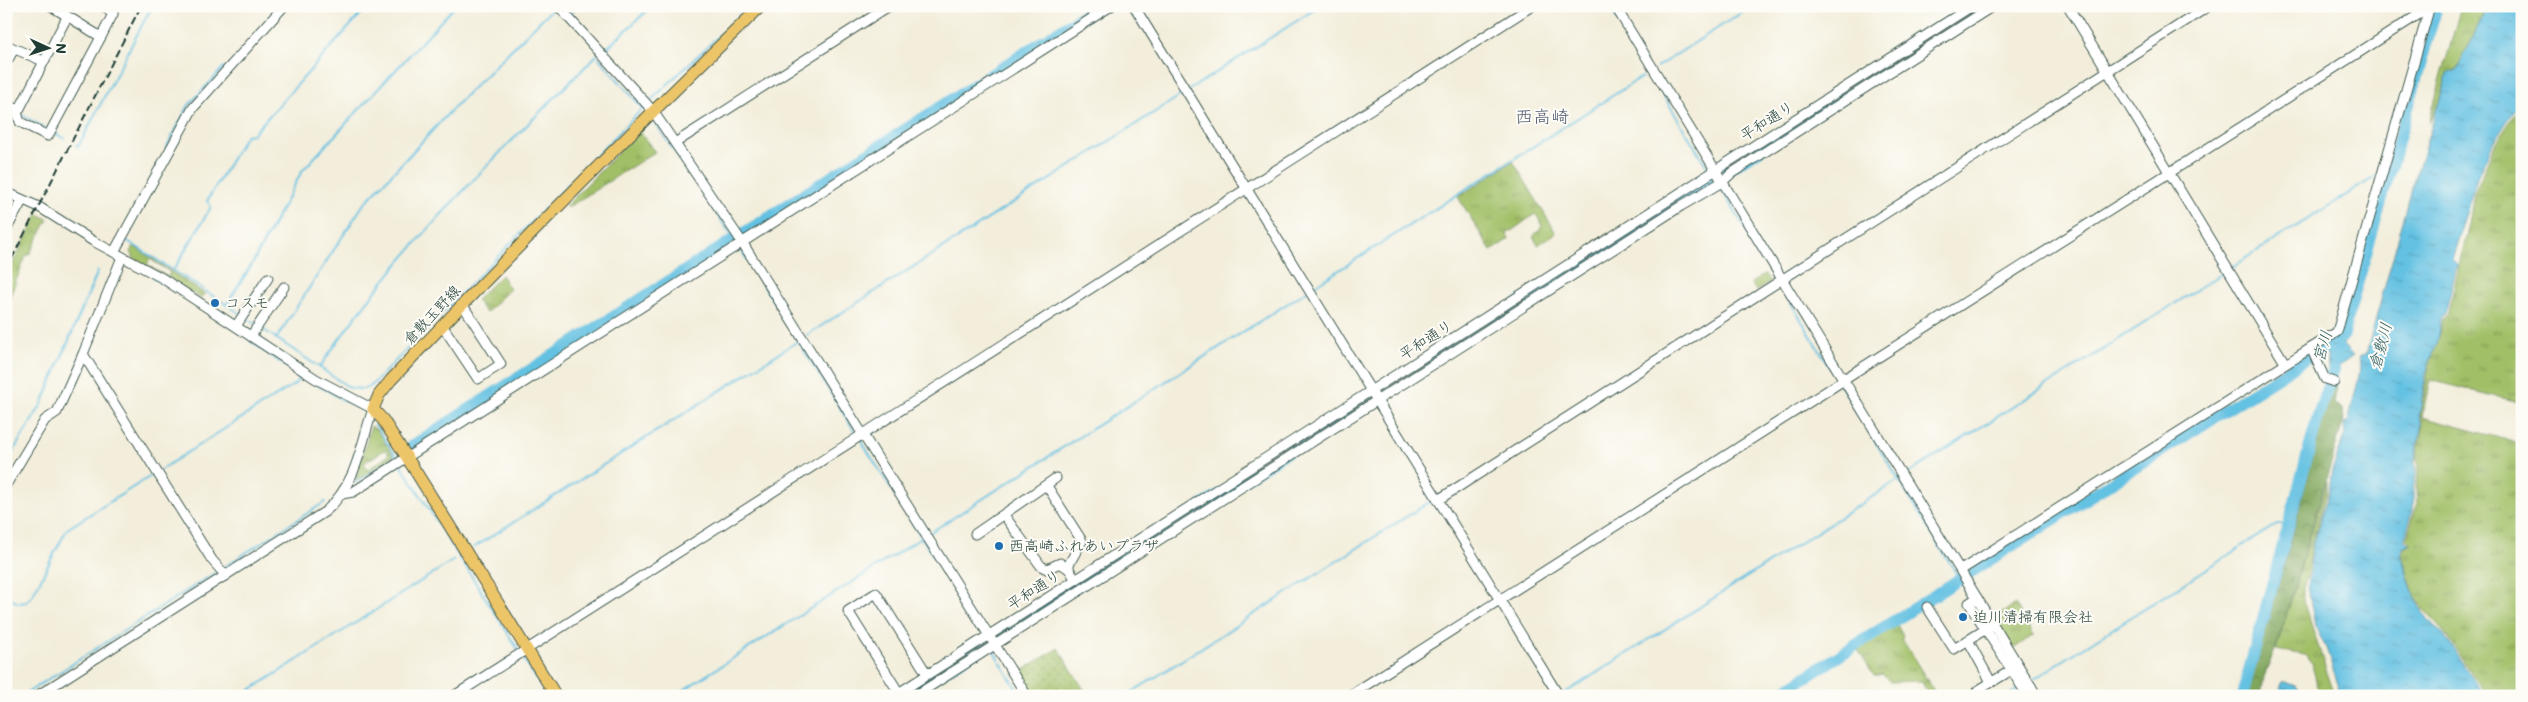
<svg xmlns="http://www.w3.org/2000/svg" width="2528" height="702" font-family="Mali,'Klee One',sans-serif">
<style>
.grass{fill:url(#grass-tufts);stroke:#607e4d;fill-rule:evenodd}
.forest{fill:url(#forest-crowns);stroke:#507248}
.park{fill:url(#park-dots);stroke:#607e4d}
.water{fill:url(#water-ripples);stroke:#427f8b}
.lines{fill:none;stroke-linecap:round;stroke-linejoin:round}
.stream{stroke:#64c1e2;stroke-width:2}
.river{stroke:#64c1e2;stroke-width:12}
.minor-casing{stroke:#3f584d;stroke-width:11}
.major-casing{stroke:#3f584d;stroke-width:13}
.minor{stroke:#fff;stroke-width:9}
.major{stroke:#edc569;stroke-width:11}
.rail{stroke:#1f3d34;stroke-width:2;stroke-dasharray:8 4;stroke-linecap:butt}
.poi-dot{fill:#1f6fb2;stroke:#fdfcf7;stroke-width:2}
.labels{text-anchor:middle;stroke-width:4;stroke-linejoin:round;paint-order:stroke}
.street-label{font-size:15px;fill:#1f3d34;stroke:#fdfcf7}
.poi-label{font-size:15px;fill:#1f3d34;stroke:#fdfcf7;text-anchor:start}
.water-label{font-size:16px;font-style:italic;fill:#305e60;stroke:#fdfcf7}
.quarter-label{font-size:18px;fill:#545e72;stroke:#fdfcf7}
</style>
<defs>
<pattern id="grass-tufts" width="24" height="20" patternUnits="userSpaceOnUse" patternTransform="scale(1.25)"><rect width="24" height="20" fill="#a1bf66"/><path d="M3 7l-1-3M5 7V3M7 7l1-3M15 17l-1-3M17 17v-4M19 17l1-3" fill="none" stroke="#839c55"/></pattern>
<pattern id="forest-crowns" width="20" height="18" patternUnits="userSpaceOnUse" patternTransform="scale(1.25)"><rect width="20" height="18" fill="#80a65b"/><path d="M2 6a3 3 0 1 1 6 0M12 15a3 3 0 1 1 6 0" fill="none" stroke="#68884c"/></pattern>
<pattern id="park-dots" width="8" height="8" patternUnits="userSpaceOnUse" patternTransform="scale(1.25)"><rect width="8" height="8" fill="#a1bf66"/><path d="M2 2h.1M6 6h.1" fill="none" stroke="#839c55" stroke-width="1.8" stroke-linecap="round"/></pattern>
<pattern id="water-ripples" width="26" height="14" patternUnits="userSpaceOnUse" patternTransform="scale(1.25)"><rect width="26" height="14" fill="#64c1e2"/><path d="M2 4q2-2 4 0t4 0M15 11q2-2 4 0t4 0" fill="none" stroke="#529eb8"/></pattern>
</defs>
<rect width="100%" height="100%" fill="#fdfcf7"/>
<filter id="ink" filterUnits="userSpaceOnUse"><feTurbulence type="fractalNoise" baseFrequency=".02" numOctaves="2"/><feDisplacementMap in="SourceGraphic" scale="10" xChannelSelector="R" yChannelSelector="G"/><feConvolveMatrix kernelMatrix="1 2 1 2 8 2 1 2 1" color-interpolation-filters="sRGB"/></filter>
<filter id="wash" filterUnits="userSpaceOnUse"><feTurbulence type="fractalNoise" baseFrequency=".0096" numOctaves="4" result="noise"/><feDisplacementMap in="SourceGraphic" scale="20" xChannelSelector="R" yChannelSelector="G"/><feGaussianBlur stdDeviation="1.12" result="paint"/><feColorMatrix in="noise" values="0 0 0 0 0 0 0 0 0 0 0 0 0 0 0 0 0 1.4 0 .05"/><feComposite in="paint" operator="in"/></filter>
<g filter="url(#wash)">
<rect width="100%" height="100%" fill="#f3eedb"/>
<g class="grass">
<path d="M2461,6H2487L2461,62L2457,68L2448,73L2437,108L2429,122Z"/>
<path d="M2522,104V403L2430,380L2422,417L2522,444V696H2487L2442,629L2424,610L2415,598L2402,555L2404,548L2411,544L2406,539L2417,505L2416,487L2419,470L2416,460L2423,424L2420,416L2428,371L2443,319L2448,313L2469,224L2474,193L2495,144Z"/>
<path d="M639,131L655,152L567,208L566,206Z"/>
<path d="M1513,161L1556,233L1538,245L1533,237L1542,226L1540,219L1535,214L1507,234L1509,239L1491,251L1458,197Z"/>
<path d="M38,214L48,219L29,255L26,256L6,306V276Z"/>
<path d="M133,246L205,294L202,299L134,259L131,251ZM150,259L170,272L168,277L147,265Z"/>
<path d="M1765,274L1770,282L1756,291L1751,283Z"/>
<path d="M501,275L510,289L486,313L476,300Z"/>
<path d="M371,426L379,432L394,456L355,481ZM386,449L389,455L367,470L364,463Z"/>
<path d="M2327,481V492L2312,543L2307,577L2303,587V601L2335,696H2320L2312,665L2305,655L2276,650Z"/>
<path d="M2015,604L2034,635L2013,649L1994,619Z"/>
<path d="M1896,623L1904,638L1902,639L1937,696H1928L1922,681L1890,682L1882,674L1874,676L1857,648Z"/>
</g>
<path class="forest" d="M2333,386H2337L2334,403L2343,409L2344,419L2278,642L2264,677L2261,696H2249L2248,689L2291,541L2326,403Z"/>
<path class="park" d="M1058,648L1088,696H1030L1017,674Z"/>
<g class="water">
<path d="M2488,6H2522V99L2493,143L2477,177L2452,260L2457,265L2446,311L2441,319L2436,345L2426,373L2419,417L2422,424L2414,463L2417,470L2413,489V511L2404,540L2410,544L2402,548L2401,555L2415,599L2427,619L2442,632L2484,696H2342L2326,648L2315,626L2308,586L2313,543L2329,492L2332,470L2345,436L2344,423L2349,421C2350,407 2365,366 2358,358L2366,354L2412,189L2448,73L2457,69L2461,62Z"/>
<path d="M2342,322L2350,324L2343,345L2353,356L2335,369L2334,379L2329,378L2327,355L2318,354L2314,349Z"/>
<path d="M2285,682L2297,687L2302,696H2278L2282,683Z"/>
</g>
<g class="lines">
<g class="stream">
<path d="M1609,6L1709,170"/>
<path d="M1533,10L1539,6"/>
<path d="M571,14L577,6"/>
<path d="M605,50L652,6"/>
<path d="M599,58L643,109"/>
<path d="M1657,67L1752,6"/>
<path d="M1189,90L1320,6"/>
<path d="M648,103L750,6"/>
<path d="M22,115L48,130"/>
<path d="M656,124L736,242"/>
<path d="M52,132L64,138"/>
<path d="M76,145L78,147L152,6"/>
<path d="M166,148L189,105L224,67"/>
<path d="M1720,187L1776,279"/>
<path d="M126,240L241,314"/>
<path d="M740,248L857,435"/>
<path d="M2230,268L2378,175"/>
<path d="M173,271L211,207L207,201L246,135L253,134L368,6"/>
<path d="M153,278L166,286"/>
<path d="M1780,285L1837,379"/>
<path d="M1311,288L1642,77"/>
<path d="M227,304L252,264L302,171L455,6"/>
<path d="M244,317L255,324"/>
<path d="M261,328L350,388L363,389L371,386L645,106"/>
<path d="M807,335L1183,94"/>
<path d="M276,339L363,205L458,103L554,7"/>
<path d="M250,341L287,367L357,408"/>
<path d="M320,367C398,250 498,154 597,55"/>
<path d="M1841,386L1972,599"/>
<path d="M375,425L396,456"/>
<path d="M870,435L904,413"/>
<path d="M860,439L973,619"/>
<path d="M6,463L42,404L98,271"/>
<path d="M401,465L519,651"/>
<path d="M160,470L295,384L301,376"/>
<path d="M1906,475L2226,271"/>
<path d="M355,483L398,456"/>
<path d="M6,493L12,483"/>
<path d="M931,532L1307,291"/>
<path d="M473,548L798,341"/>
<path d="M224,567L325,502"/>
<path d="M6,596L18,603L26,602L32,596L67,529L154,474"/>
<path d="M993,650L1021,696"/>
<path d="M521,655L547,696"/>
<path d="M2034,679L2277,524H2289"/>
<path d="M1789,687L1795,696"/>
<path d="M2028,691L2031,696"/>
<path d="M1562,695L1900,479"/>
<path d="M22,696L218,571"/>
<path d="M241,696L454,560"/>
<path d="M674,696L921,538"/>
<path d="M1126,696L1434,499"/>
<path d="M2008,696L2019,689"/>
</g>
<g class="river">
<path d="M2342,337L2437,6"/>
<path d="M412,446L1098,6"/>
<path d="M905,696L1984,6"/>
<path d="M1776,696L2323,348"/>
<path d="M2242,696L2320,409L2334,369"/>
</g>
</g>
</g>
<g filter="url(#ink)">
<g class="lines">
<g class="minor-casing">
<g id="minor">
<path d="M558,6L653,111L742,242L1027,696"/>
<path d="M1134,6L1559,696"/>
<path d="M1615,6L2037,696"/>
<path d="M2068,6L2285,363"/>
<path d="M101,37L113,14L103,6"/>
<path d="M6,45L43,61"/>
<path d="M6,63L14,49"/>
<path d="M6,104L19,110L67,17"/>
<path d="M16,109L20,122L48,136L101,37L51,6"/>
<path d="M675,143L889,6"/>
<path d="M6,192L39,207L93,241L162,278L316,379L373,409C360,447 357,483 326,511L37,696"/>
<path d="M6,230L22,201"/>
<path d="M114,252L193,108L284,6"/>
<path d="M442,325L478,379L501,364L462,304"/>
<path d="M236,326L268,278"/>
<path d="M251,336L284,287"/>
<path d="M2311,348L2337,332L2430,6"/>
<path d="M83,354L212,560L226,576"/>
<path d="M1844,379L2429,8"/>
<path d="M6,485L45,420L57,412L83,354L122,257"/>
<path d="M1047,486L1082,541L1069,564V569L1076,580"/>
<path d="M342,494L353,492L1111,6"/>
<path d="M1438,500L2209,6"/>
<path d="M1004,515L1041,566L1047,569L1060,563L1069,569"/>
<path d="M975,534L1056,478"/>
<path d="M1961,570L2311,348L2325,379L2334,382"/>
<path d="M1977,598L1969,603L2024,690L2031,686"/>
<path d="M1927,607L1954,649L1989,627"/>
<path d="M1968,640L1991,682"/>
<path d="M1977,691L2010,671"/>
<path d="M899,693L848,611L876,593L927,674"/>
<path d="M454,696L1532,6"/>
<path d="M894,696L1972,6"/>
<path d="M915,696L1681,206L1722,182L1732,173L1993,6"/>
<path d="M1349,696L1844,380"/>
</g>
</g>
<g class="major-casing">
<path id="major" d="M556,696L406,456L383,420L373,409L379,395L391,380C511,252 635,128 761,6"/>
</g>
<use href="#minor" class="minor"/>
<use href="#major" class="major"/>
<path class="rail" d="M6,270L141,6"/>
</g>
</g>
<g class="poi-dot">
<circle cx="215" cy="303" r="5"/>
<circle cx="999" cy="546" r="5"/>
<circle cx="1963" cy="617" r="5"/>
</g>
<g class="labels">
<g class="street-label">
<text transform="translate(1767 121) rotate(-32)" y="5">平和通り</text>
<text transform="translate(432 315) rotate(-47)" y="5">倉敷玉野線</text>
<text transform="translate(1426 340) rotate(-33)" y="5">平和通り</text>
<text transform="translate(1034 590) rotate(-33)" y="5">平和通り</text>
</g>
<g class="poi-label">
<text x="225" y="308">コスモ</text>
<text x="1009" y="551">西高崎ふれあいプラザ</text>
<text x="1973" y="622">迫川清掃有限会社</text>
</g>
<g class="water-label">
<text transform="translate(2322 346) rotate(-74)" y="6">宮川</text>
<text transform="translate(2380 346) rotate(-75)" y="6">倉敷川</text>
</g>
<g class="quarter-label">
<text x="1542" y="123">西高崎</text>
</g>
</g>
<rect width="2528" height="702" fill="none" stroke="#fdfcf7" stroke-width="25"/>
<g transform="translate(48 48) rotate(93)" stroke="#fdfcf7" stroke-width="4" paint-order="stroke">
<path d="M0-4L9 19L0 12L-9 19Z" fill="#1f3d34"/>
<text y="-8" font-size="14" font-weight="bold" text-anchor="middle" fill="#1f3d34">N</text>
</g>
</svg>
